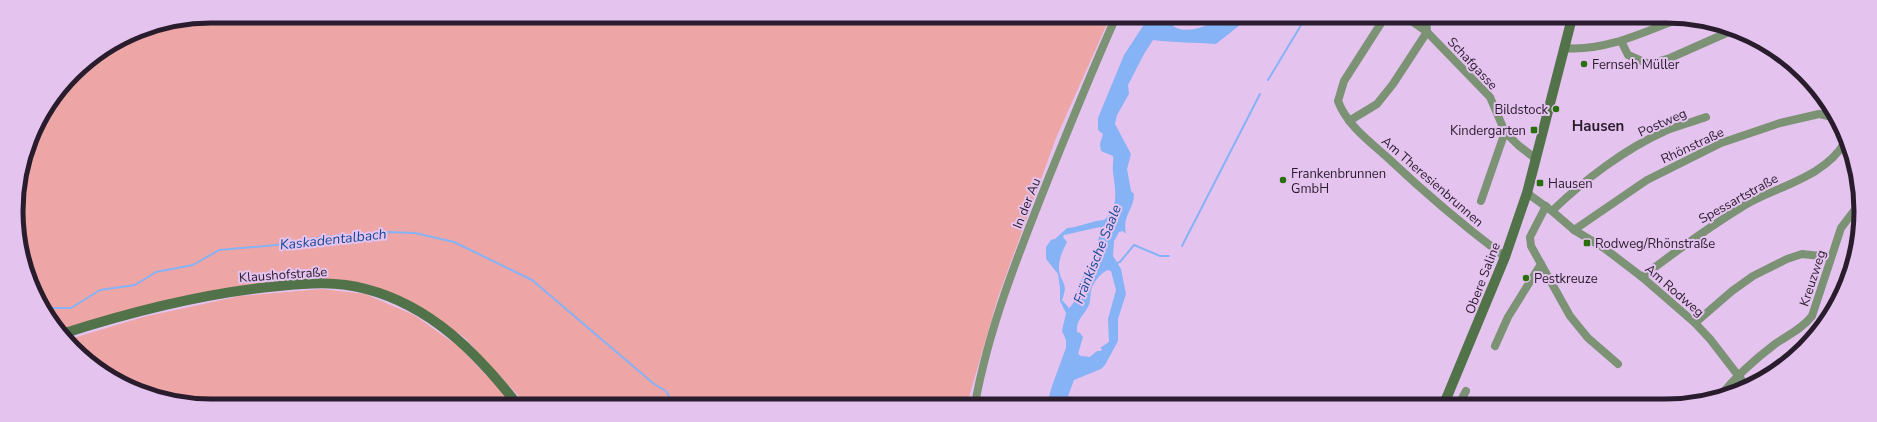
<svg xmlns="http://www.w3.org/2000/svg" width="1877" height="422" font-family="'Nunito Sans',sans-serif">
<style>
.green{fill:#eda5a5}
.water{fill:#86b2f6;fill-rule:evenodd}
.lines{fill:none;stroke-linecap:round;stroke-linejoin:round}
.stream{stroke:#86b2f6;stroke-width:2}
.minor{stroke:#7b9275;stroke-width:8}
.secondary{stroke:#527349;stroke-width:10}
.poi-dot{fill:#296f0c;stroke:#e5c3ef;stroke-width:1.5}
.labels{text-anchor:middle;stroke-width:4;stroke-linejoin:round;paint-order:stroke}
.street-label{font-size:13px;fill:#291c2c;stroke:#e5c3ef}
.poi-label{font-size:13px;fill:#291c2c;stroke:#e5c3ef;text-anchor:start}
.water-label{font-size:14px;font-style:italic;fill:#144896;stroke:#e5c3ef}
.quarter-label{font-size:15px;font-weight:bold;fill:#291c2c;stroke:#e5c3ef}
.rim{fill:none;stroke:#291c2c;stroke-width:5}
</style>
<rect width="100%" height="100%" fill="#e5c3ef"/>
<g class="green">
<path d="M211,16L1110,17L1056,138L998,297L967,404H526L465,338L419,307L368,284L322,279L239,286L59,332L56,330L26,273L16,198L36,125L82,65L137,31Z"/>
<path d="M322,289L365,294L414,315L458,346L514,404H185L113,380L67,340L143,317L240,296Z"/>
</g>
<path class="water" d="M1152,17C1163,17 1173,16 1183,20L1175,22L1173,26C1188,36 1210,24 1224,18C1231,15 1243,17 1250,17L1216,44C1195,42 1174,43 1153,40L1144,54L1128,85L1129,94L1117,115L1115,124L1131,154L1127,169L1131,191L1134,194C1134,210 1122,215 1126,234L1123,231L1119,232L1114,241L1113,256L1121,269L1126,294L1118,319V341L1105,365L1101,369L1074,380L1067,399V404H1047L1052,386L1066,348V340L1062,331L1066,313L1060,301V288L1058,274L1046,259V247L1051,240L1055,239L1067,228C1080,227 1091,221 1104,220C1120,207 1115,189 1113,172C1112,167 1114,161 1113,156L1101,151L1100,144L1103,134L1098,130V118L1124,55L1143,26ZM1100,227L1101,230L1098,241L1099,247C1092,258 1086,271 1080,283C1076,292 1077,302 1069,308L1062,300C1069,282 1061,284 1059,270C1058,260 1063,250 1067,242L1063,237L1064,235ZM1108,270L1111,271L1116,290L1108,319L1109,342L1100,348L1102,349L1101,351H1097L1090,357L1081,356L1078,354L1083,337L1080,333L1077,332C1076,320 1083,316 1088,307C1091,302 1090,297 1091,291C1092,284 1101,272 1108,270Z"/>
<g class="lines">
<g class="stream">
<path d="M1268,80L1306,17"/>
<path d="M1182,246L1260,94"/>
<path d="M1113,264L1120,262L1134,245L1160,256H1169"/>
<path d="M45,308H71L100,290L135,285L156,272L193,265L219,250L288,244L301,240L342,235L368,237L388,232L415,233L454,242L532,280L654,384L666,391L673,404"/>
</g>
<g class="minor">
<path d="M1385,17L1344,81L1338,101C1347,125 1369,141 1388,158C1425,193 1464,226 1505,257"/>
<path d="M1426,17L1427,32L1490,97L1505,132L1518,145L1536,159"/>
<path d="M1621,41L1628,55L1649,64L1670,58L1731,31"/>
<path d="M1564,48C1604,52 1644,32 1681,18"/>
<path d="M1349,121L1377,104L1393,84L1427,32L1406,17"/>
<path d="M1527,193L1552,211L1574,230L1604,248L1642,277L1695,323L1710,339L1747,387"/>
<path d="M1481,201L1505,132"/>
<path d="M1546,206L1530,237L1531,246L1570,316L1588,338L1618,364"/>
<path d="M1552,211C1584,180 1625,149 1665,131C1678,126 1692,122 1706,117"/>
<path d="M1574,230L1647,180L1721,143L1780,123L1819,114L1833,117"/>
<path d="M1642,277C1676,251 1709,227 1745,205C1778,186 1825,177 1845,142"/>
<path d="M1695,323L1732,291L1753,276L1787,259L1802,254L1830,257"/>
<path d="M1495,346L1508,317L1541,264"/>
<path d="M1721,395C1737,375 1754,360 1775,344C1788,335 1802,329 1812,316L1841,228L1857,207"/>
<path d="M975,404C989,326 1020,250 1049,177C1071,123 1092,70 1116,17"/>
<path d="M1459,404L1466,391"/>
</g>
<g class="secondary">
<path d="M62,334C133,311 205,293 279,286C309,283 337,281 366,289C431,306 477,353 517,404"/>
<path d="M1444,404L1505,257L1527,193L1572,18"/>
</g>
</g>
<g class="poi-dot">
<circle cx="1584" cy="64" r="4"/>
<circle cx="1556" cy="109" r="4"/>
<rect x="1530" y="126" width="8" height="8" rx="2"/>
<circle cx="1283" cy="180" r="4"/>
<rect x="1536" y="179" width="8" height="8" rx="2"/>
<rect x="1583" y="239" width="8" height="8" rx="2"/>
<circle cx="1526" cy="278" r="4"/>
</g>
<g class="labels">
<g class="street-label">
<text transform="translate(1473 63) rotate(47)" y="5">Schafgasse</text>
<text transform="translate(1662 122) rotate(-24)" y="5">Postweg</text>
<text transform="translate(1692 145) rotate(-25)" y="5">Rhönstraße</text>
<text transform="translate(1433 181) rotate(41)" y="5">Am Theresienbrunnen</text>
<text transform="translate(1738 198) rotate(-29)" y="5">Spessartstraße</text>
<text transform="translate(1026 203) rotate(-68)" y="5">In der Au</text>
<text transform="translate(283 274) rotate(-4)" y="5">Klaushofstraße</text>
<text transform="translate(1482 278) rotate(-69)" y="5">Obere Saline</text>
<text transform="translate(1812 278) rotate(-72)" y="5">Kreuzweg</text>
<text transform="translate(1675 290) rotate(41)" y="5">Am Rodweg</text>
</g>
<g class="poi-label">
<text x="1592" y="69">Fernseh Müller</text>
<text x="1548" y="114" text-anchor="end">Bildstock</text>
<text x="1526" y="135" text-anchor="end">Kindergarten</text>
<text x="1291" y="178">Frankenbrunnen<tspan x="1291" dy="15">GmbH</tspan></text>
<text x="1548" y="188">Hausen</text>
<text x="1595" y="248">Rodweg/Rhönstraße</text>
<text x="1534" y="283">Pestkreuze</text>
</g>
<g class="water-label">
<text transform="translate(333 239) rotate(-6)" y="5">Kaskadentalbach</text>
<text transform="translate(1097 254) rotate(-68)" y="5">Fränkische Saale</text>
</g>
<g class="quarter-label">
<text x="1598" y="131">Hausen</text>
</g>
</g>
<path d="M0 0H1877V422H0ZM211 23H1666A188 188 0 0 1 1854 211V211A188 188 0 0 1 1666 399H211A188 188 0 0 1 23 211V211A188 188 0 0 1 211 23Z" fill="#e5c3ef" fill-rule="evenodd"/>
<path class="rim" d="M211 23H1666A188 188 0 0 1 1854 211V211A188 188 0 0 1 1666 399H211A188 188 0 0 1 23 211V211A188 188 0 0 1 211 23Z"/>
</svg>
